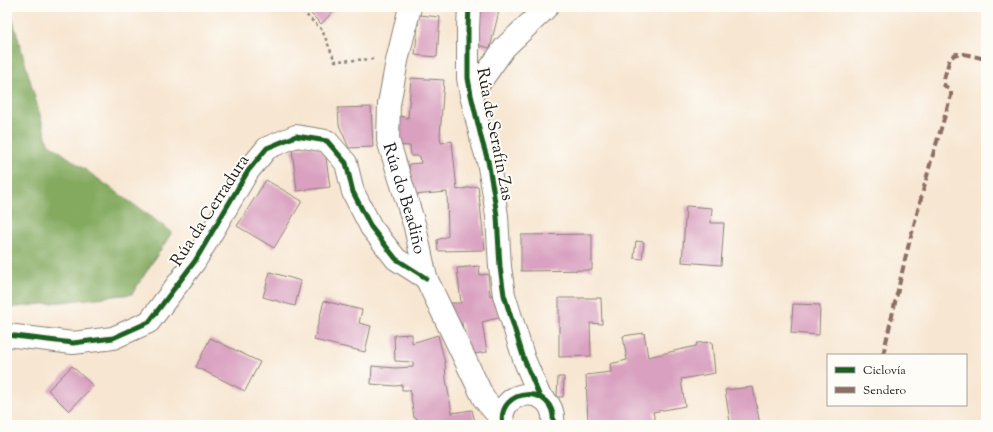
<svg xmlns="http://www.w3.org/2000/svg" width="993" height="432" font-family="'Sorts Mill Goudy',serif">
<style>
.forest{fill:#84aa61;stroke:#50633e}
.building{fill:#d9a0c0}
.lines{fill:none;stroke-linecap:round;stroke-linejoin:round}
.street-casing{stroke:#8a8176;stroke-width:24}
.path{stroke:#8a8176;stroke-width:2.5;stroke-dasharray:3 3;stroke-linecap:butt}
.street{stroke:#fff;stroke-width:22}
.quiet{stroke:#8d6e63;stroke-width:4;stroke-dasharray:8 4;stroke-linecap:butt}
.cycleway-casing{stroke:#fdfcf7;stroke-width:8}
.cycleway{stroke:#1b5e20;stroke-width:5}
.labels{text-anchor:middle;stroke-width:4;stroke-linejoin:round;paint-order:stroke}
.street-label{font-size:17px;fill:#1c1c1c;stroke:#fdfcf7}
</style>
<rect width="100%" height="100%" fill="#fdfcf7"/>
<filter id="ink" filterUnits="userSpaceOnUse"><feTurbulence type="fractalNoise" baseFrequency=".025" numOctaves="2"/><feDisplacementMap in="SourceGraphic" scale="8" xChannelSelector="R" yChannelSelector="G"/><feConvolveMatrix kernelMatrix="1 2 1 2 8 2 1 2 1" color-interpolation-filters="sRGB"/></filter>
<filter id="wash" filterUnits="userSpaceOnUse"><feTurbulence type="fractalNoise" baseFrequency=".012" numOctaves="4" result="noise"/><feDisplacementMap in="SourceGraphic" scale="16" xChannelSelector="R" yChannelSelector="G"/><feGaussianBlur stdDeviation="0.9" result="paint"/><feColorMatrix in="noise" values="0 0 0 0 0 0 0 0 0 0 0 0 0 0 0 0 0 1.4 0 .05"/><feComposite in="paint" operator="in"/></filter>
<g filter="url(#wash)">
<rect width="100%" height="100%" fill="#f7e6d1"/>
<path class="forest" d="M7,7H9L48,143L172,232L132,294L7,308Z"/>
<g id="blocks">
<g class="building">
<path d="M304,7H337L321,24Z"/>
<path d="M478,7H485L499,11L490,48L473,44Z"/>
<path d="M419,15L440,17L437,57L415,55Z"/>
<path d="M411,78L444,80L440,136L441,143L452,141L457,190L478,186L485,250L438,251L437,240L448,236L447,192L413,195L410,179L409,164L421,163L420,156H411L410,146L395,145V115L408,118Z"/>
<path d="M371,107L373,147L349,148L339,125L338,108Z"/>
<path d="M310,146L325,151L330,187L297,191L292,149Z"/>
<path d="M266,180L302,201L274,248L237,226Z"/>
<path d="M686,206L712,208L711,223H724L721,265L682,262Z"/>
<path d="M592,234V270L521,271V235Z"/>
<path d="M636,241L644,242L642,259L634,258Z"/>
<path d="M479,266L480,275L488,274L490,296L496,293L502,317L482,322L487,352L467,355L462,323H450L441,303H461L457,268Z"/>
<path d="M270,272L301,281L295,306L263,297Z"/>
<path d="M559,298H601L602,324L590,323L591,356L559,357Z"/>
<path d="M324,301L362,310L359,323L371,326L365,352L314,340Z"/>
<path d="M793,304L820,305L819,335L791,333Z"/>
<path d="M644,333L648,357L696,346L697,343L712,342L715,373L681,379L685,406L653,412L656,425H588L586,375L611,372L610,364L627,360L623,336Z"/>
<path d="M412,334V343L438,335L445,363L446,379L452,413L472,410L476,425H418L417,418H414L410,390H402V385L396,386L371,384L372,366L395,368L413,367V362L395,361L394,335Z"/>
<path d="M210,338L260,362L245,391L196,367Z"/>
<path d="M72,366L93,386L69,411L48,390Z"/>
<path d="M558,377H564L563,397H557Z"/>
<path d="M753,387L760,425H723V422H730L725,390Z"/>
</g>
</g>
</g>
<g filter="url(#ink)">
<use href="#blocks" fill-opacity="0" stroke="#8a8176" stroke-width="1"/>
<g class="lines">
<g class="street-casing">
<g id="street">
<path id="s1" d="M410,7L397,61L389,104L388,140L415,227L426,278L484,399L502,420"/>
<path d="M469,7L468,28V78L471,95L482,141L488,161L493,189L497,216L500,267L504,295L524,359L540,397"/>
<path d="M471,95L505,47L547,7"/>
<path d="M7,335L73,343L113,338L149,322L195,261L248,171L267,148L296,136L327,141L346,163L353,192L371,227L396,259L426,278"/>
<path d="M503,425C495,387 558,382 553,425"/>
</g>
</g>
<path class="path" d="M298,7L322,30L335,61L375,59"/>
<use href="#street" class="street"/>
<path class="quiet" d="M883,355L906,255L931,161L951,96V91L944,85V79L950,58L956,54H964L986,59"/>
<g class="cycleway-casing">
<g id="cycleway">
<path d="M469,7L468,28V78L471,95L482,141L488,161L493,189L497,216L500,267L504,295L524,359L540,397"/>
<path d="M7,335L73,343L113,338L149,322L195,261L248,171L267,148L296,136L327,141L346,163L353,192L371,227L396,259L426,278"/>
<path d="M503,425C495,387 558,382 553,425"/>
</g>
</g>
<use href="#cycleway" class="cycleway"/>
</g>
</g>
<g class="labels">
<g class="street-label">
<text transform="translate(496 134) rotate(79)" y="6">Rúa de Serafín Zas</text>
<text dy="6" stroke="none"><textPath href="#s1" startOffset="196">Rúa do Beadiño</textPath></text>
<text transform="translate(209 210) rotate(-57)" y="6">Rúa da Cerradura</text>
</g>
</g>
<rect width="993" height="432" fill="none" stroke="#fdfcf7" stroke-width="24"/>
<rect x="827" y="354" width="140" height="52" fill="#fdfcf7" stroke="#a3a29f"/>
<rect x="835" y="367" width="20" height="6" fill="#1b5e20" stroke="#a3a29f"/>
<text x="863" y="374" font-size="12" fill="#1c1c1c">Ciclovía</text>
<rect x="835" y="387" width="20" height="6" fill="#8d6e63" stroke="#a3a29f"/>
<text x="863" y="394" font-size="12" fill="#1c1c1c">Sendero</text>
</svg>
